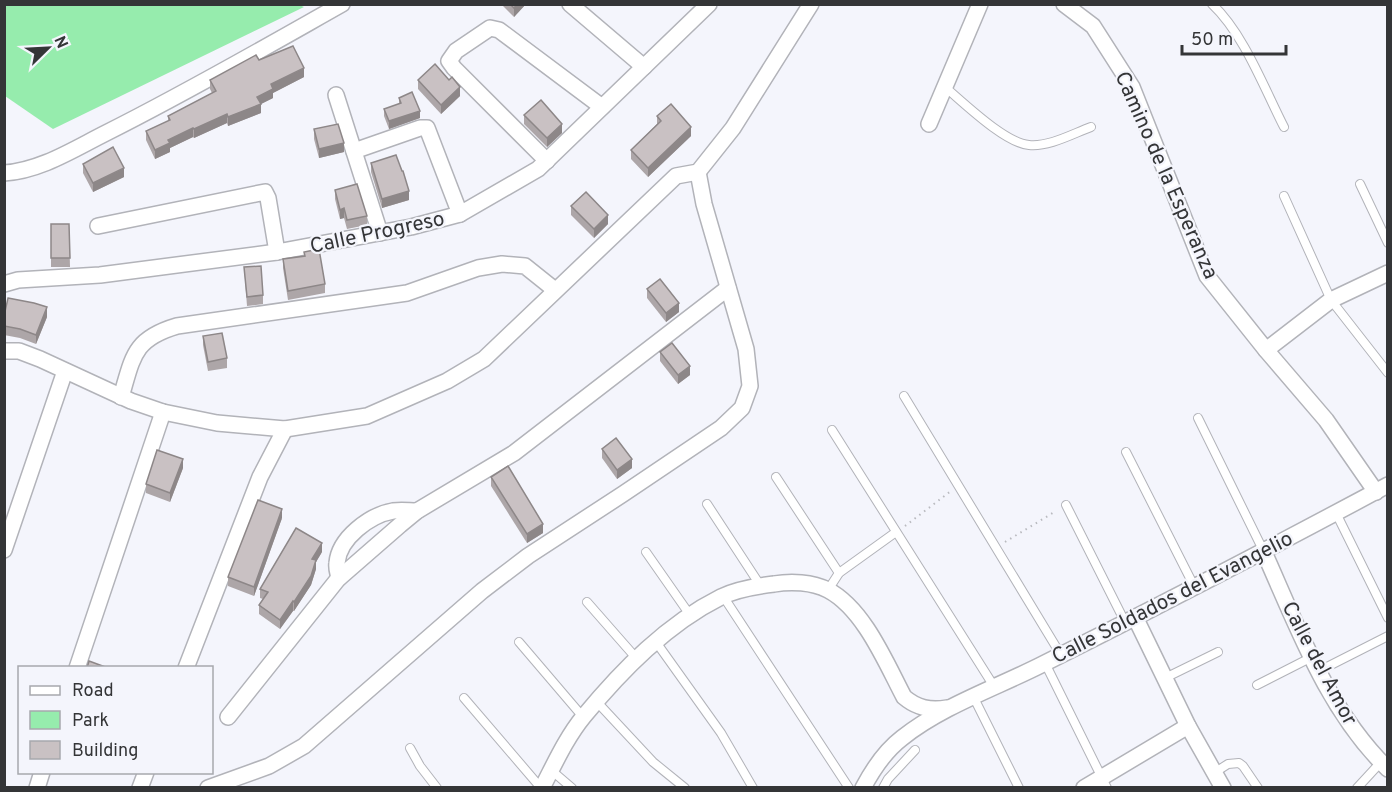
<svg xmlns="http://www.w3.org/2000/svg" width="1392" height="792" font-family="Overpass,sans-serif">
<style>
.green{fill:#96ecad}
.lines{fill:none;stroke-linecap:round;stroke-linejoin:round}
.lane-casing{stroke:#b2b3b9;stroke-width:10}
.street-casing{stroke:#b2b3b9;stroke-width:18}
.path{stroke:#b9babf;stroke-width:2;stroke-dasharray:1.5 4.5;stroke-linecap:butt}
.lane{stroke:#fff;stroke-width:8}
.street{stroke:#fff;stroke-width:15}
.wall{fill:#ada6a8}
.shaded-wall{fill:#8d8788}
.building{fill:#c9c1c3;stroke:#8d8788;stroke-width:1.5}
.labels{text-anchor:middle;stroke-width:4.5;stroke-linejoin:round;paint-order:stroke}
.street-label{font-size:21px;fill:#343537;stroke:#f4f5fc}
</style>
<rect width="100%" height="100%" fill="#f4f5fc"/>
<path class="green" d="M297,4L304,7L53,129L5,96V5Z"/>
<g class="lines">
<g class="lane-casing">
<g id="lane">
<path d="M1212,4C1244,34 1264,88 1284,127"/>
<path d="M945,87C964,103 1005,143 1029,145C1049,147 1072,134 1091,127"/>
<path d="M1360,184L1388,243"/>
<path d="M1284,196L1331,300L1388,373"/>
<path d="M904,396L1061,655"/>
<path d="M1198,418L1263,550"/>
<path d="M832,430L995,688"/>
<path d="M1126,452L1194,586"/>
<path d="M776,477L839,573"/>
<path d="M707,504L760,585"/>
<path d="M1066,505L1125,622"/>
<path d="M1336,513L1388,618"/>
<path d="M646,552L690,615"/>
<path d="M828,590L839,573L896,532"/>
<path d="M723,596L849,788"/>
<path d="M587,602L637,659"/>
<path d="M519,642L583,717"/>
<path d="M656,642L721,733L753,788"/>
<path d="M1045,663L1107,788"/>
<path d="M1319,671L1388,636"/>
<path d="M1165,678L1218,652"/>
<path d="M1257,685L1312,657"/>
<path d="M464,698L541,788"/>
<path d="M974,698L1019,788"/>
<path d="M597,702L653,762L685,788"/>
<path d="M410,748L420,766L437,788"/>
<path d="M551,770L572,788"/>
<path d="M1214,773L1228,764L1239,763L1243,766L1258,788"/>
<path d="M883,788L888,779L915,750"/>
<path d="M1357,788L1381,762"/>
</g>
</g>
<g class="street-casing">
<g id="street">
<path d="M570,4L644,67"/>
<path d="M1064,4L1093,26L1132,87L1207,276L1266,350L1326,420L1376,492"/>
<path d="M336,95L380,233"/>
<path d="M929,124L980,4"/>
<path d="M354,151L420,128H427L460,214"/>
<path d="M547,161L454,68L449,61L456,51L490,28L499,30L602,107"/>
<path d="M4,173C40,171 74,149 106,133C186,93 264,48 342,4"/>
<path d="M98,226L265,192L268,198L277,252"/>
<path d="M4,284L18,280L100,275L277,252L411,227L460,214L538,169L709,4"/>
<path d="M1266,350L1331,300L1388,273"/>
<path d="M4,351H19L40,359L131,401L163,412L217,423L285,429L367,416L447,381L484,359L676,176L698,172L733,128L811,4"/>
<path d="M121,397C133,357 133,339 177,326L407,293L478,268L502,264L525,266L555,290"/>
<path d="M4,550L65,371"/>
<path d="M1263,550C1297,625 1327,710 1388,769"/>
<path d="M339,578C338,573 336,568 337,563C339,538 370,515 393,511C401,510 410,511 417,511"/>
<path d="M1135,617L1188,726L1223,788"/>
<path d="M77,668L163,412"/>
<path d="M186,668L260,477L285,429"/>
<path d="M228,717L338,579L400,525L417,511L514,453L728,288"/>
<path d="M37,788L42,772"/>
<path d="M140,788L146,772"/>
<path d="M208,788L269,766L304,746L482,591L528,556L623,494L721,428L742,408L750,386L746,349L704,204L698,172"/>
<path d="M542,788C555,763 566,738 584,716C622,670 667,624 721,597C737,589 757,586 774,584C791,581 812,582 828,590C864,609 886,663 904,697C917,708 930,711 947,708"/>
<path d="M863,788C873,769 885,751 902,738C942,706 998,687 1043,664C1159,606 1274,546 1388,485"/>
<path d="M1084,788L1188,726"/>
</g>
</g>
<g class="path">
<path d="M905,526L951,491"/>
<path d="M1005,542L1056,511"/>
</g>
<use href="#lane" class="lane"/>
<use href="#street" class="street"/>
</g>
<g class="wall">
<path d="M501,4H526L514,17Z"/>
<path d="M259,60L304,77L273,93V98L261,104V113L228,126L227,123L194,138L193,137L170,148V152L155,159L146,140V131L168,121V116L212,93L210,89V80Z"/>
<path d="M418,80L460,96L441,114L418,89Z"/>
<path d="M399,98L420,118L389,129L384,116V109L399,104Z"/>
<path d="M524,115L562,133L547,147L524,124Z"/>
<path d="M657,116L691,136L648,177L631,159V150L657,124Z"/>
<path d="M314,129L344,152L319,158L314,139Z"/>
<path d="M371,163L402,171L409,200L382,208L371,172Z"/>
<path d="M83,164L124,177L93,192L83,173Z"/>
<path d="M335,190L367,216V225L347,229L344,218L340,219L335,199Z"/>
<path d="M571,206L608,224L594,238L571,215Z"/>
<path d="M51,224H69L70,267H51Z"/>
<path d="M304,252L325,284V293L288,300L283,268V259L304,256Z"/>
<path d="M244,267L263,295V304L247,306Z"/>
<path d="M647,289L679,312L666,322L647,298Z"/>
<path d="M4,316L47,317L36,344L20,338L4,335Z"/>
<path d="M203,336L227,358V368L208,371L203,345Z"/>
<path d="M660,352L690,375L678,384L660,361Z"/>
<path d="M602,449L632,468L617,479L602,458Z"/>
<path d="M183,468L170,502L146,493V484Z"/>
<path d="M491,477L543,533L527,543L491,486Z"/>
<path d="M282,518L254,596L228,586V577Z"/>
<path d="M322,552L316,562V569L311,585L294,611H293L280,629L259,614V605L263,599L260,598V589Z"/>
</g>
<g class="shaded-wall">
<path d="M517,4H526L514,17V8Z"/>
<path d="M304,68V77L273,93V98L261,104V113L228,126V117L257,97L271,84Z"/>
<path d="M460,87V96L441,114V105Z"/>
<path d="M420,111V118L389,129V121Z"/>
<path d="M227,114V123L194,138V129Z"/>
<path d="M562,124V133L547,147V138Z"/>
<path d="M691,127V136L648,177V168Z"/>
<path d="M193,128V137L170,148V152L155,159V150L168,140Z"/>
<path d="M344,143V152L319,158V149Z"/>
<path d="M124,168V177L93,192V183Z"/>
<path d="M409,191V200L382,208V199Z"/>
<path d="M344,208V218L340,219V210Z"/>
<path d="M608,215V224L594,238V229Z"/>
<path d="M679,303V312L666,322V313Z"/>
<path d="M47,307V317L36,344V335Z"/>
<path d="M690,366V375L678,384V375Z"/>
<path d="M183,459V468L170,502V493Z"/>
<path d="M632,459V468L617,479V470Z"/>
<path d="M282,509V518L254,596V587Z"/>
<path d="M543,524V533L527,543V534Z"/>
<path d="M322,543V552L316,562V569L311,585L294,611V602L312,559Z"/>
<path d="M293,601V611L280,629V620Z"/>
</g>
<g class="building">
<path d="M510,4H517L514,8Z"/>
<path d="M293,46L304,68L271,84L273,89L257,97L261,104L228,117L227,114L194,129L193,128L168,140L170,143L155,150L146,131L170,120L168,116L216,91L210,80L256,55L259,60Z"/>
<path d="M435,64L449,80L452,77L460,87L441,105L418,80Z"/>
<path d="M412,92L420,111L389,121L384,109L401,103L399,98Z"/>
<path d="M541,100L562,124L547,138L524,115Z"/>
<path d="M671,104L691,127L648,168L631,150L661,121L657,116Z"/>
<path d="M338,124L344,143L319,149L314,129Z"/>
<path d="M113,147L124,168L93,183L83,164Z"/>
<path d="M396,155L402,171H403L409,191L382,199L371,163Z"/>
<path d="M357,184L367,216L347,220L344,208L340,210L335,190Z"/>
<path d="M586,192L608,215L594,229L571,206Z"/>
<path d="M51,224H69L70,258H51Z"/>
<path d="M319,249L325,284L288,291L283,259L305,256L304,252Z"/>
<path d="M261,266L263,295L247,297L244,267Z"/>
<path d="M660,279L679,303L666,313L647,289Z"/>
<path d="M8,298L34,303L47,307L36,335L20,329L4,326V316Z"/>
<path d="M222,333L227,358L208,362L203,336Z"/>
<path d="M672,343L690,366L678,375L660,352Z"/>
<path d="M616,438L632,459L617,470L602,449Z"/>
<path d="M157,450L183,459L170,493L146,484Z"/>
<path d="M508,466L543,524L527,534L491,477Z"/>
<path d="M258,500L282,509L254,587L228,577Z"/>
<path d="M296,528L322,543L312,559L316,560L311,576L294,602L293,601L280,620L259,605L268,592L260,589Z"/>
<path d="M89,661L108,668H87Z"/>
</g>
<g class="labels">
<g class="street-label">
<text transform="translate(1167 175) rotate(66)" y="7">Camino de la Esperanza</text>
<text transform="translate(377 232) rotate(-12)" y="7">Calle Progreso</text>
<text transform="translate(1172 597) rotate(-27)" y="7">Calle Soldados del Evangelio</text>
<text transform="translate(1320 663) rotate(62)" y="7">Calle del Amor</text>
</g>
</g>
<rect width="1392" height="792" fill="none" stroke="#343537" stroke-width="12"/>
<rect x="18" y="666" width="195" height="108" fill="#f4f5fc" stroke="#a7a8ad" stroke-width="1.5"/>
<rect x="30" y="686" width="30" height="9" fill="#ffffff" stroke="#a7a8ad" stroke-width="1.5"/>
<text x="72" y="696" font-size="18" fill="#343537">Road</text>
<rect x="30" y="711" width="30" height="18" fill="#96ecad" stroke="#a7a8ad" stroke-width="1.5"/>
<text x="72" y="726" font-size="18" fill="#343537">Park</text>
<rect x="30" y="741" width="30" height="18" fill="#c9c1c3" stroke="#a7a8ad" stroke-width="1.5"/>
<text x="72" y="756" font-size="18" fill="#343537">Building</text>
<g transform="translate(48 48) rotate(66)" stroke="#f4f5fc" stroke-width="4.5" paint-order="stroke">
<path d="M0-4.5L10 22L0 15L-10 22Z" fill="#343537"/>
<text y="-9" font-size="16" font-weight="bold" text-anchor="middle" fill="#343537">N</text>
</g>
<path d="M1182 45v9h104v-9" fill="none" stroke="#343537" stroke-width="3"/>
<text x="1191" y="45" font-size="18" fill="#343537" stroke="#f4f5fc" stroke-width="4.5" paint-order="stroke">50 m</text>
</svg>
